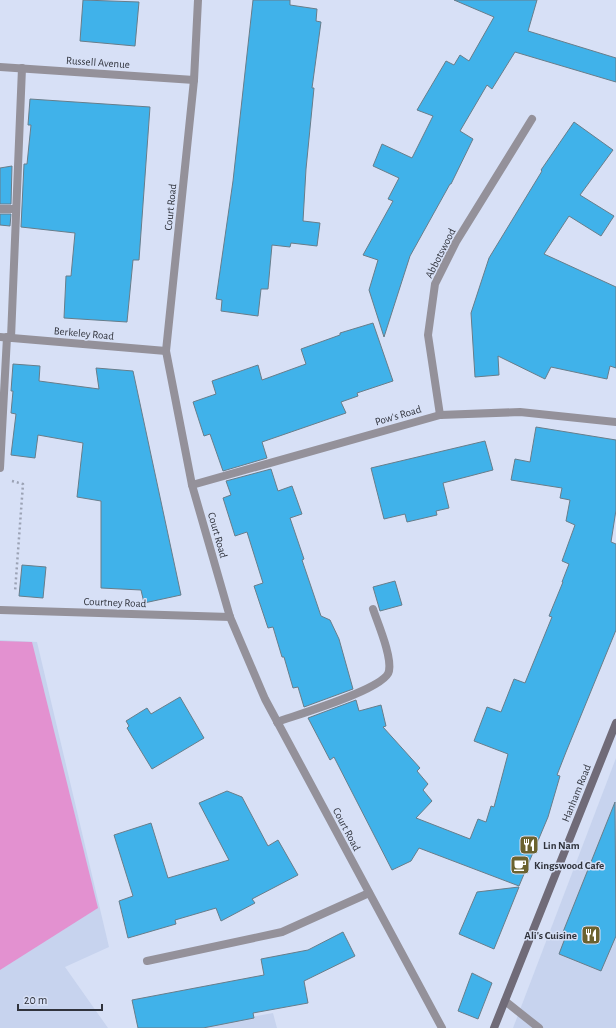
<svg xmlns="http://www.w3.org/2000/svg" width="616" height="1028" font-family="'Alegreya Sans',sans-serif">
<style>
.built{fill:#c7d3ee}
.green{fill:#e391d0}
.building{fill:#40b2ea;stroke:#687d8a}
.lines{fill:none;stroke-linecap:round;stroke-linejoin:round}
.path{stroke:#9ba2b4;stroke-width:2.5;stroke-dasharray:2 3;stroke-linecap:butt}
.service{stroke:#94919a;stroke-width:8}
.minor{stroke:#94919a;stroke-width:8}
.secondary{stroke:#706b78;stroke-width:8}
.labels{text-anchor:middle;stroke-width:3;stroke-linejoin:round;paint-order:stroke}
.street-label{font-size:11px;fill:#30333c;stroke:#d7e0f6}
.poi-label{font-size:11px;font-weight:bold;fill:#30333c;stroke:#d7e0f6;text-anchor:start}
</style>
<rect width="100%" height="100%" fill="#d7e0f6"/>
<g class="built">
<path d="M0,640L37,642L109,947L65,967L108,1028H0Z"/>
<path d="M616,758V1028H513L595,813Z"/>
<path d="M273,1013L277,1028H193Z"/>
</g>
<path class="green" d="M0,641L32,642L98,908L0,970Z"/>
<g class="building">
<path d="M83,0L139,2L135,46L80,41Z"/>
<path d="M253,0H290V5L317,9L316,21L321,22L312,88H314L306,169L303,221L320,223L317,246L291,243L290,247L272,245L268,289H261L258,316L221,311L222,300L216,299L233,181Z"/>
<path d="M454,0H537L528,31L616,58V82L515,52L492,89L487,85L460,131L473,139L451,184H450L410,256L384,337L369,290L378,260L363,255L393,201L388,199L399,178L373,166L382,144L412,158L433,116L417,110L446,61L454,65L460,55L469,61L494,17Z"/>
<path d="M30,99L150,107L139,260H133L127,322L64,318L66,276H71L75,233L21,227L24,164H27L31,125H28Z"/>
<path d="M574,122L613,150L580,195L614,216L601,236L569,216L544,254L616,287V368L610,366L607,379L551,367L545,379L498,356L499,375L475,377L471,313L489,258L542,171L541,170Z"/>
<path d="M12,166L11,204H0V168Z"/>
<path d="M0,214H11L10,226L0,225Z"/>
<path d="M373,323L393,381L357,393L358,396L341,402L346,413L262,442L267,458L223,471L210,434L204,436L193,402L216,394L212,381L258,365L262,380L306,364L301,349L340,335V333Z"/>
<path d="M13,364L40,366L39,381L99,389L96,368L133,371L181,595L144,603L141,590L101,588V501L77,497L83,443L38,435L35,458L11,455L16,414L11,413L13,391H11Z"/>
<path d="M536,427L616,440V510L611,542L616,544V630L566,752L557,775L560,776L548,817L519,886L419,848L411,861L392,870L334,757L330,760L308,718L356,700L359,711L381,705L386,726L383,727L420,768L417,771L428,784L423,790L432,801L416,818L470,839L478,819L486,822L491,806L494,807L508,754L474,741L487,707L501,712L514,679L525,683L552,617L549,616L563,582H562L569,564L562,561L575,525L566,521L570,500L560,498L562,488L511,480L515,459L530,462Z"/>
<path d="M485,441L493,470L443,483L449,508L436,511L437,515L407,522L405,514L384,519L371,468Z"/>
<path d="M271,469L278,491L292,486L302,514L290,518L304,559L302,560L321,616L330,620L339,639L353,689L304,707L298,687L293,688L284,657H282L273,627L268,628L254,586L263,583L247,532L235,536L223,498L231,495L226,481Z"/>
<path d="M22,565L46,567L43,598L19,596Z"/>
<path d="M395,581L402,605L380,611L373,587Z"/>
<path d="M180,697L204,738L152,769L127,728L129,726L126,721L147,708L151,714Z"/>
<path d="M227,791L242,797L268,846L278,840L298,875L252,899L255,903L221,921L216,908L175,920L176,924L128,938L119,901L133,896L114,835L151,823L168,878L229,860L199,803Z"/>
<path d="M615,802L616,936L601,971L559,954L567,933L563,932Z"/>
<path d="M519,887L494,949L459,934L477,892Z"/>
<path d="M343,932L355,956L304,981L308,1003L253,1013L254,1018L203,1028H138L132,1000L264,975L261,959L308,950Z"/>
<path d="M472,973L492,983L478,1019L458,1011Z"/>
</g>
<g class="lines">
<path class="path" d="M12,481L23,484L15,592"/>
<g class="service">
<path d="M0,209H16"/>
<path d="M11,338L22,68"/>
<path d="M0,468L7,337"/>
<path d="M277,722C296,715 386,689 389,671C392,656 378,624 373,609"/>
<path d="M147,961L282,932L369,893"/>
<path d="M505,1001L539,1028"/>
</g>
<g class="minor">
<path d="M198,0L194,80L166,351L192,485L230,617L265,699L442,1028"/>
<path d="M0,67L194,80"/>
<path d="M0,337L166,351"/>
<path d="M440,415L428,335L435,284L456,242L532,119"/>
<path d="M192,485L440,415L520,412L616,422"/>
<path d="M0,610L230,617"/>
</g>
<path class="secondary" d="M494,1028L616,723"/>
</g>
<defs>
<g id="restaurant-square" transform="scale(1)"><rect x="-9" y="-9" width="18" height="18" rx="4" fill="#6b622f" stroke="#d7e0f6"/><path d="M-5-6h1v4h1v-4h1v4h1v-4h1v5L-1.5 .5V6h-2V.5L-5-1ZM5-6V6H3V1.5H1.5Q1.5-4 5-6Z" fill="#fff"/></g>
<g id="cafe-square" transform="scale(1)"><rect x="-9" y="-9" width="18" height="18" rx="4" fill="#6b622f" stroke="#d7e0f6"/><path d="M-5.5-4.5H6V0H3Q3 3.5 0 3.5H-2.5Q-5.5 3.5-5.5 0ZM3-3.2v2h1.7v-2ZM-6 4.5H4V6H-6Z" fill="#fff"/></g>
</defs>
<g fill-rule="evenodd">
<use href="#restaurant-square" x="529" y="845"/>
<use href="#cafe-square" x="520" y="865"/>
<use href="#restaurant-square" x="591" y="935"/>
</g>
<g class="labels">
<g class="street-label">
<text transform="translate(98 62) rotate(4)" y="4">Russell Avenue</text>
<text transform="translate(170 207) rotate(-84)" y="4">Court Road</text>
<text transform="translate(440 253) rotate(-63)" y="4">Abbotswood</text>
<text transform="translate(84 333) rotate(5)" y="4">Berkeley Road</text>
<text transform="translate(398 415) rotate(-16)" y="4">Pow's Road</text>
<text transform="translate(218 535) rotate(74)" y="4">Court Road</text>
<text transform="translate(115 602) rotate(2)" y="4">Courtney Road</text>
<text transform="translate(576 793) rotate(-68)" y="4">Hanham Road</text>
<text transform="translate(347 829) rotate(62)" y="4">Court Road</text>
</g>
<g class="poi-label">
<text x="543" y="849">Lin Nam</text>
<text x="534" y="869">Kingswood Cafe</text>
<text x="577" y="939" text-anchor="end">Ali's Cuisine</text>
</g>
</g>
<path d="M18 1004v6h84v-6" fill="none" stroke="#30333c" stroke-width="2"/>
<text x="24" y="1004" font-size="12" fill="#30333c" stroke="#d7e0f6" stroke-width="3" paint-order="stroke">20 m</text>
</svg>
